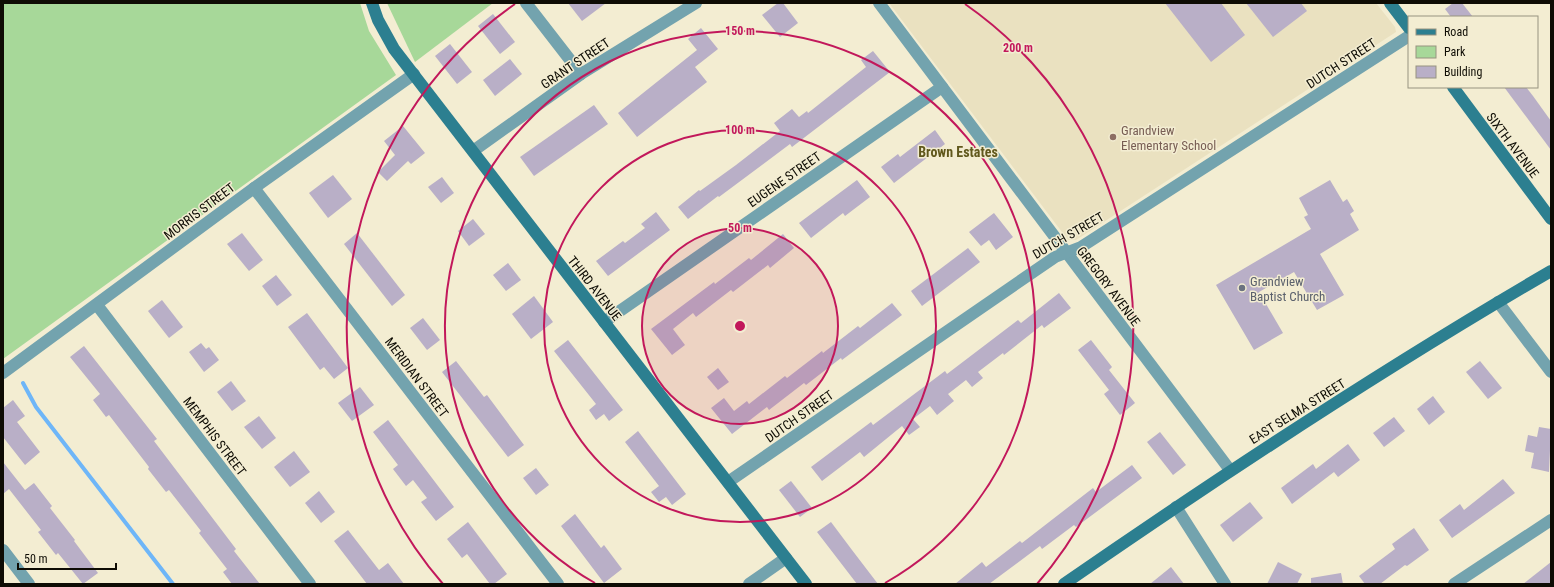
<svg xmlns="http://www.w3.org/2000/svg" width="1554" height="587" font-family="'Roboto Condensed',sans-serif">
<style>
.built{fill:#eae1c0}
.green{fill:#a7d899}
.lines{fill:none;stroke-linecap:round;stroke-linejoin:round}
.stream{stroke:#6eb6f8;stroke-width:4}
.building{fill:#b9afc7}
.street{stroke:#73a3ae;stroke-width:12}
.secondary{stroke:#2c7f90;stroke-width:12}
.ring{fill:none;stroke:#c2185b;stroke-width:2}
.education-dot{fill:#8d6e63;stroke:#f3edd2;stroke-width:1.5}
.worship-dot{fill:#6b7280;stroke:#f3edd2;stroke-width:1.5}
.labels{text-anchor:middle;stroke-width:3;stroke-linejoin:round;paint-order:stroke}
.street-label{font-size:13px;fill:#0e0c04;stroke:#f3edd2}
.education-label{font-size:13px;fill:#785e54;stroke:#f3edd2;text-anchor:start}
.worship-label{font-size:13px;fill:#5b616d;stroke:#f3edd2;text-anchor:start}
.neighbourhood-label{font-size:14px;font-weight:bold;fill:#60581c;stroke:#f3edd2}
.centre{fill:#c2185b;stroke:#f3edd2;stroke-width:2}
.ring-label{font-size:12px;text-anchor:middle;font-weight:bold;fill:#c2185b;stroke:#f3edd2;stroke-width:3;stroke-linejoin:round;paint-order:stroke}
</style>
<rect width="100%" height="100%" fill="#f3edd2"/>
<path class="built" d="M889,3H1376L1395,27L1396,32L1076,240H1068Z"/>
<g class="green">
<path d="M3,3H360L369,31L396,75L3,359Z"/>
<path d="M387,3H493L415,62Z"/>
</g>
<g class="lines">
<path class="stream" d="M23,383L36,407L173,584"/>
</g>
<g class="building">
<path d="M568,3H606L582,21Z"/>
<path d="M778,3H783L798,23L780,37L762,15Z"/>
<path d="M1165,3H1221L1245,35L1211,62Z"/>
<path d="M1246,3H1301L1307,11L1273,37Z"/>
<path d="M1453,3H1462L1473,17H1451L1445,9Z"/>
<path d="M493,14L515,42L500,54L478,26Z"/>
<path d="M701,28L718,49L695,67L707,82L637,137L618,113L697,50L688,39Z"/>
<path d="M450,44L472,72L457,84L435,56Z"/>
<path d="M873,51L890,72L792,147L790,144L719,197L718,196L688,219L678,207L699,190L700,191L736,165L780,131L774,123L792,109L799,117L807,111L808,113L866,67L861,60Z"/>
<path d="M510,59L522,74L495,96L483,80Z"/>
<path d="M1504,87H1526L1533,96L1551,121V150Z"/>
<path d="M594,105L608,124L534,176L520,157Z"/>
<path d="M403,126L425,153L411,164L408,161L387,181L378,172L395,155L384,141Z"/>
<path d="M935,130L945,144L894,183L881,167L898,154L900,157Z"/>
<path d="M333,175L352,199L328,218L309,193Z"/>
<path d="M442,177L454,193L441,203L428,187Z"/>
<path d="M857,180L870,197L845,216L843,213L811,238L799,223Z"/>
<path d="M1330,180L1343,202L1347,199L1354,211L1350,214L1359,230L1320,254L1344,295L1317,310L1294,272L1259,292L1283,333L1254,350L1216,285L1311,229L1304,217L1308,215L1299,198Z"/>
<path d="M656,212L670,230L608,276L596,261L623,241L625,243L645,228L641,224Z"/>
<path d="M994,213L1013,237L996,250L989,240L981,246L969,232Z"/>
<path d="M473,219L485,234L469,246L458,231Z"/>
<path d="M242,233L263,260L249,271L227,244Z"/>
<path d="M357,233L405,295L392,306L344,244Z"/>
<path d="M783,234L794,248L770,268L768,265L733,292L731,290L696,317L693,313L673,329L685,345L672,355L651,329L714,282L715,284L749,258L751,260Z"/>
<path d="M968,248L980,262L922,306L911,291Z"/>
<path d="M508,263L521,280L506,291L493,275Z"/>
<path d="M276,275L292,295L277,306L262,286Z"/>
<path d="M1059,293L1071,308L1044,328L1042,325L1004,355L1003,353L978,372L983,378L972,387L966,380L948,394L954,401L937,415L930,406L913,419L920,427L909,435L902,426L864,457L860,452L822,481L811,467L871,422L873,425L945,371L947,374L1018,320L1021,323Z"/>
<path d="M534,296L553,322L531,339L512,314Z"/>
<path d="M162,300L183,327L169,338L148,311Z"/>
<path d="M892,303L902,315L842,360L841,358L806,385L804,383L769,410L767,407L732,434L711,408L724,398L734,411L747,401L749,404L785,376L787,378L822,351L823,353L858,326L860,328Z"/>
<path d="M307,313L348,368L334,379L324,367L320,370L288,327Z"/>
<path d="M423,318L440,340L427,350L410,328Z"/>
<path d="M568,340L623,410L609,421L604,414L596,420L589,410L596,404L554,351Z"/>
<path d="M1091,340L1112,367L1109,370L1135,403L1120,415L1104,394L1109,390L1078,350Z"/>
<path d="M201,343L206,349L209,347L219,360L204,372L189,352Z"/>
<path d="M84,346L157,439L154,441L236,549L234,551L260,584H232L223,572L227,569L199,533L201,531L169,490L166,492L148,469L149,467L109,415L106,417L93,400L100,394L70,357Z"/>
<path d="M456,361L484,397L487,395L524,445L508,457L442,372Z"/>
<path d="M1480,361L1502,388L1488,399L1466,372Z"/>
<path d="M718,368L729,382L718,390L707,377Z"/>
<path d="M231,381L246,401L232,411L217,392Z"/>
<path d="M360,387L374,405L352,421L338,403Z"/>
<path d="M1433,396L1445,412L1429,425L1417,409Z"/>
<path d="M13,400L25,416L17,422L40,452L25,465L3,437V408Z"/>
<path d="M259,416L276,438L262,449L244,427Z"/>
<path d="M1394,417L1405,431L1384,447L1373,433Z"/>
<path d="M388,420L454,507L436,521L421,502L427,498L413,480L406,486L393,469L398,465L373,432Z"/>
<path d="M1539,427L1551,429L1549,472L1531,468L1534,453L1525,451L1528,435L1537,437Z"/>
<path d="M638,431L686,494L672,505L666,497L659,502L651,492L659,486L625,442Z"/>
<path d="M1160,432L1186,465L1173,475L1147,442Z"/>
<path d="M1348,444L1360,460L1338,477L1334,472L1292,504L1281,488L1313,464L1316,469Z"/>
<path d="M294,451L310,472L290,487L274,467Z"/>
<path d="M3,462L25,490L34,483L52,506L50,508L75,540L74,541L98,573L83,584L58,553L56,555L38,532L41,530L9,489L3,494Z"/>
<path d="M1132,465L1142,478L1076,527L1074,525L1042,549L1040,546L989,584H955L982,562L986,567L1020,541L1022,543L1093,488L1096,492Z"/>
<path d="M536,468L549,485L536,495L523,478Z"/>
<path d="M1503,479L1515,493L1452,538L1439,520L1460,504L1464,510Z"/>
<path d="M791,481L812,508L800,517L779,490Z"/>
<path d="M319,491L335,512L321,523L305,503Z"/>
<path d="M1250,502L1263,518L1233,542L1220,525Z"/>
<path d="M575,514L601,548L604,545L622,569L604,583L561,526Z"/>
<path d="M468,522L507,574L494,584H490L467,554L462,558L447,539Z"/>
<path d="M831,522L852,550L878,584H857L817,532Z"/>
<path d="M1414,528L1429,550L1407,566L1405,565L1380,584H1365L1359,576L1395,549L1392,544Z"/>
<path d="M348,530L379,570L388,563L404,584H367L334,541Z"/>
<path d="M1278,562L1302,574L1297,584H1267Z"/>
<path d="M1551,562V584H1523Z"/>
<path d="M1171,567L1184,584H1150Z"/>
<path d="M1341,573L1343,584H1311V578Z"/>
</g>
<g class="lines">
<g class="street">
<path d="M526,3L581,74"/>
<path d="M879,3L1230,470"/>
<path d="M473,151L581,74L696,3"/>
<path d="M254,188L558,584"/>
<path d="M1498,302L1551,372"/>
<path d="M97,305L310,584"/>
<path d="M604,322L942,87"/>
<path d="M3,373L254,188L414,74"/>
<path d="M728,482L1055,257L1081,247L1409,36"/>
<path d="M1176,507L1225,584"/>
<path d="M3,550L29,584"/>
<path d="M749,584L786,558"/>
<path d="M1454,584L1551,520"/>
</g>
<g class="secondary">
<path d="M372,3L378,20L394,49L806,584"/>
<path d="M1390,3L1409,28"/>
<path d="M1453,87L1551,219"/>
<path d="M1064,584C1223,474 1384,368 1551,271"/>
</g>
</g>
<circle cx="740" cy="326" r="98" fill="#c2185b" fill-opacity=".12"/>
<g class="ring">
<circle cx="740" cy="326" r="98"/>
<circle cx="740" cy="326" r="196"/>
<path d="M595 583A295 295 0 1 1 885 583"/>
<path d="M443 584A393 393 0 0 1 515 4M965 4A393 393 0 0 1 1037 584"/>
</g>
<circle class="education-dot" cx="1113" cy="137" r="4"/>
<circle class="worship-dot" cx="1242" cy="288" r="4"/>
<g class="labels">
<g class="street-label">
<text transform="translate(575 63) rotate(-34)" y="5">GRANT STREET</text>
<text transform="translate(1341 63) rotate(-33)" y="5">DUTCH STREET</text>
<text transform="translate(1513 145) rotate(53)" y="5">SIXTH AVENUE</text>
<text transform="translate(784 179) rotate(-35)" y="5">EUGENE STREET</text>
<text transform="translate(199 211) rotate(-37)" y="5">MORRIS STREET</text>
<text transform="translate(1068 235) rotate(-30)" y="5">DUTCH STREET</text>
<text transform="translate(1109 286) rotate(53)" y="5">GREGORY AVENUE</text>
<text transform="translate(595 288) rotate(52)" y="5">THIRD AVENUE</text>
<text transform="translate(417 377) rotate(53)" y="5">MERIDIAN STREET</text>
<text transform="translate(1297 411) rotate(-32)" y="5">EAST SELMA STREET</text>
<text transform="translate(799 416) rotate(-35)" y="5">DUTCH STREET</text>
<text transform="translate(215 436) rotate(53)" y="5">MEMPHIS STREET</text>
</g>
<g class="education-label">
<text x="1121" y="135">Grandview<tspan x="1121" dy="15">Elementary School</tspan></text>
</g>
<g class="worship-label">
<text x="1250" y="286">Grandview<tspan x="1250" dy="15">Baptist Church</tspan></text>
</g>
<g class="neighbourhood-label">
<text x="958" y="157">Brown Estates</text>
</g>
</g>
<circle cx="740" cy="326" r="6" class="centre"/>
<g class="ring-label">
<text x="740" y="35">150 m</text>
<text x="1018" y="52">200 m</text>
<text x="740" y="134">100 m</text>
<text x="740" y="232">50 m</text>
</g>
<rect width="1554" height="587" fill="none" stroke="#0e0c04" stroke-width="8"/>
<rect x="1408" y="16" width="130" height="72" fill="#f3edd2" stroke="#979380"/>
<rect x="1416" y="29" width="20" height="6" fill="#2c7f90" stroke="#979380"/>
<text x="1444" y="36" font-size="12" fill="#0e0c04">Road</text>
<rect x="1416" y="46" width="20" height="12" fill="#a7d899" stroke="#979380"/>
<text x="1444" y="56" font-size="12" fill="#0e0c04">Park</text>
<rect x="1416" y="66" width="20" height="12" fill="#b9afc7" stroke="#979380"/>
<text x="1444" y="76" font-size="12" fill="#0e0c04">Building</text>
<path d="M18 563v6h98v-6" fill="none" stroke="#0e0c04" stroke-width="2"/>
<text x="24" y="563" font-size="12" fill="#0e0c04" stroke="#f3edd2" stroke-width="3" paint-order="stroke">50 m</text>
</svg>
